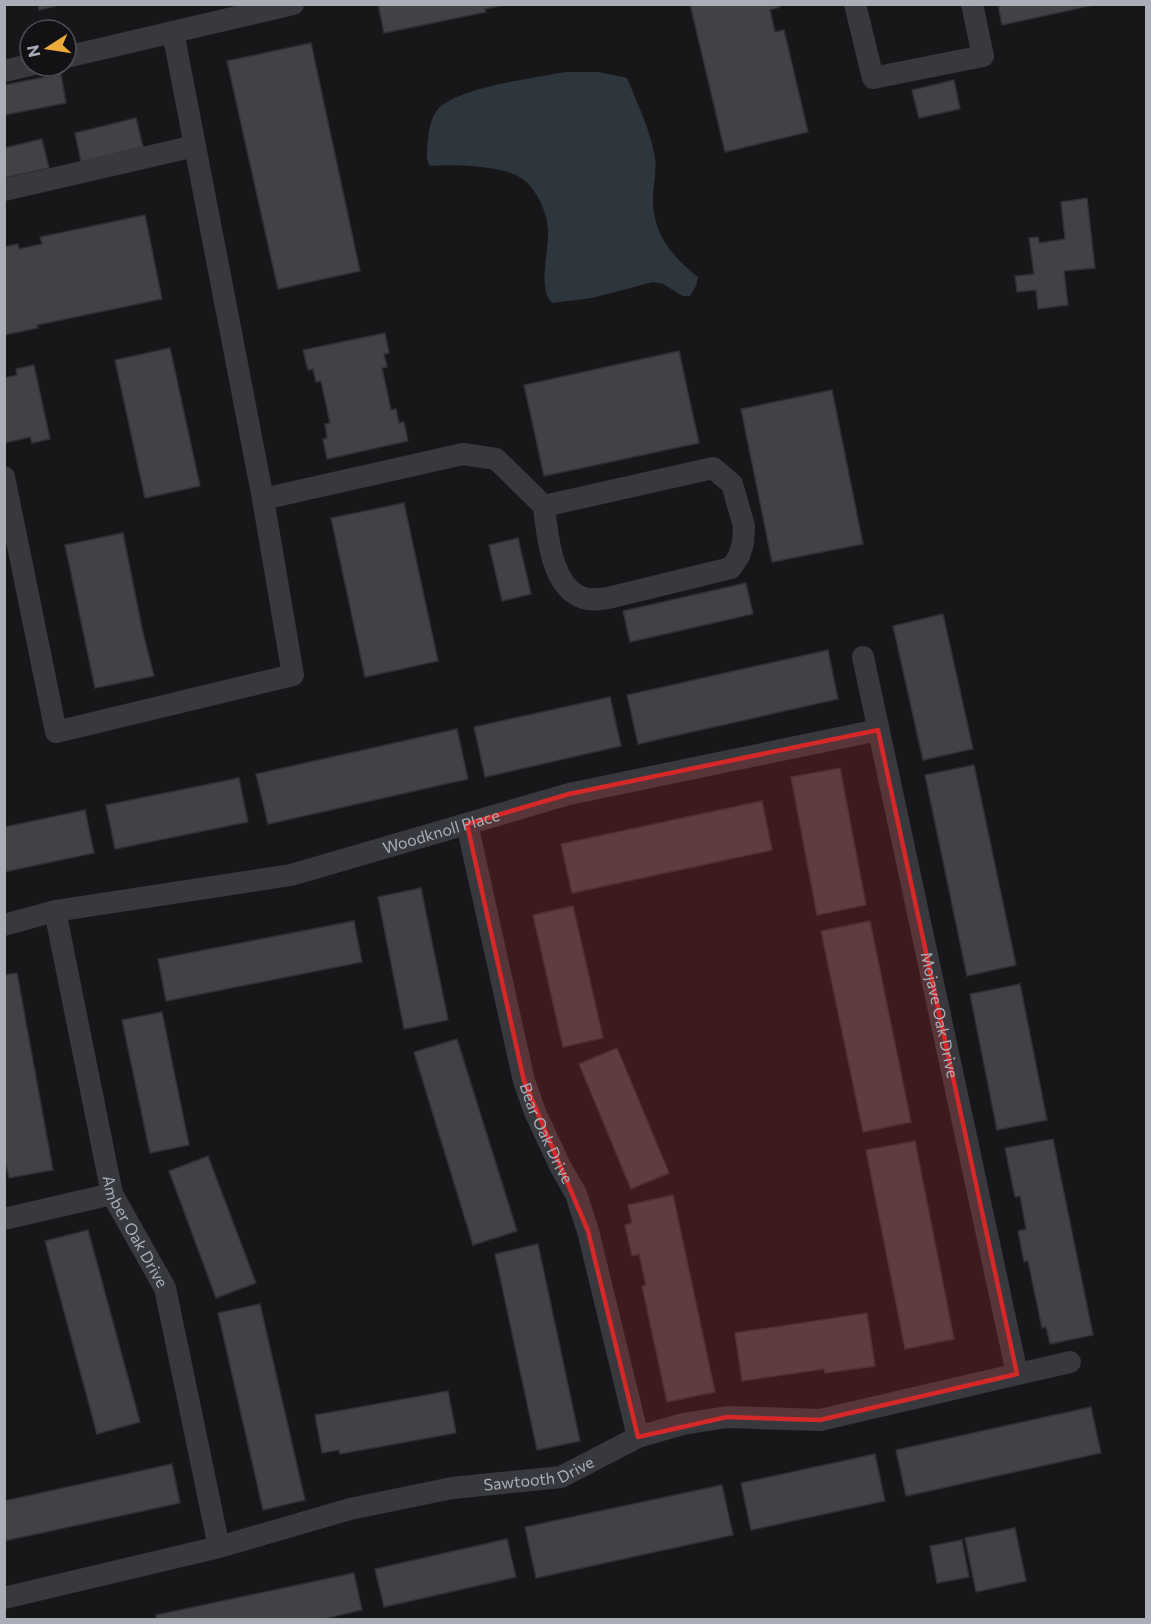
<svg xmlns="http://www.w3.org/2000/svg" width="1151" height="1624" font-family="Commissioner,sans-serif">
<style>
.water{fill:#2d363c}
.building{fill:#414246;stroke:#313135;stroke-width:1.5}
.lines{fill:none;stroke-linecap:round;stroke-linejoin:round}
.street{stroke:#38393e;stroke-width:22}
.marked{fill:#d62828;fill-opacity:0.2;stroke:#d62828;stroke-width:4.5;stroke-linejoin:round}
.labels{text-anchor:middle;stroke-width:4.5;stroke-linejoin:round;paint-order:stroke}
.street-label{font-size:16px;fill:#a9aeb8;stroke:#121214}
</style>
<rect width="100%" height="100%" fill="#171719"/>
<path class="water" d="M565,72H599L627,78C637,103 651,131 655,158C657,173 652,189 653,204C655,237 673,257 698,277L696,286L690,296H683L663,284L653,282L592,298L552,303C538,289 548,254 548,235C549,217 539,193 525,181C508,165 453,164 430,166C425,158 427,149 428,139C429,130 431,117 438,109C458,87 535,78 565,72Z"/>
<g class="building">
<path d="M38,4H64L39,10Z"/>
<path d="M378,4H509L485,9L486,12L384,33Z"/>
<path d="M690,4H779L780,7L770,10L775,32L784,30L808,132L725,152Z"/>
<path d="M998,4H1094V5L1002,25Z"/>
<path d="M311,43L360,271L278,289L227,61Z"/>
<path d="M61,74L66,103L4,115V85Z"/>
<path d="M954,80L960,109L919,118L912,90Z"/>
<path d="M136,118L143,147L81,162L75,133Z"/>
<path d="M42,139L49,168L4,178V148Z"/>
<path d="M1087,198L1095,268L1064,271L1068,305L1038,309L1036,290L1017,292L1015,276L1034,274L1029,238L1038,237L1039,243L1065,239L1061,202Z"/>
<path d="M145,215L162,299L37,325L38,328L4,335V247L18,244L19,249L42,244L40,237Z"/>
<path d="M385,333L389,353L384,354L387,367L382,368L391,410L396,409L399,423L404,422L408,441L327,459L323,439L327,438L325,424L330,423L321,381L316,382L313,369L308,370L303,350Z"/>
<path d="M170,348L200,486L145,498L115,360Z"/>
<path d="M679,351L699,443L544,476L524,385Z"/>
<path d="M34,365L50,439L32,443L30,437L4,443V378L17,375L16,369Z"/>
<path d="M832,390L863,544L772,562L741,409Z"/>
<path d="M404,503L438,661L365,677L331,518Z"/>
<path d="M123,533L143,633L154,676L95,688L65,545Z"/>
<path d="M518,538L531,594L502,601L489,545Z"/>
<path d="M746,583L753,614L630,642L623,611Z"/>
<path d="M943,614L973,749L923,760L893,626Z"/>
<path d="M828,650L838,699L638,744L627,695Z"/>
<path d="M610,697L621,746L485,777L474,727Z"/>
<path d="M457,729L468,779L268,824L256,774Z"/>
<path d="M974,765L1016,965L967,976L925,775Z"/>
<path d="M840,768L866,905L817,915L791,777Z"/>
<path d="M239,778L248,822L115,849L106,805Z"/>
<path d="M762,801L772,850L572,893L561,844Z"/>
<path d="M85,810L94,853L4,872V827Z"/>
<path d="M421,888L448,1020L404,1029L378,897Z"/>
<path d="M573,906L603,1038L563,1047L533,915Z"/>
<path d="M354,921L362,962L166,1001L158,959Z"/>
<path d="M870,921L911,1122L863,1132L821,931Z"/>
<path d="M17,973L53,1170L9,1178L4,1156V975Z"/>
<path d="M1020,984L1047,1120L997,1130L970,994Z"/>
<path d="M162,1012L189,1145L150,1153L122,1020Z"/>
<path d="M457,1039L517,1231L473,1245L414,1052Z"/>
<path d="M617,1048L669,1173L631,1189L579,1064Z"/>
<path d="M1053,1139L1093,1335L1050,1344L1046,1327L1042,1328L1028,1261L1024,1262L1018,1231L1026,1229L1020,1196L1015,1197L1005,1148Z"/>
<path d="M915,1141L954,1339L905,1349L866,1150Z"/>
<path d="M208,1156L256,1283L216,1298L169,1171Z"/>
<path d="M673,1195L715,1392L667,1402L642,1286L646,1285L639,1254L632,1256L625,1225L632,1223L628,1205Z"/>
<path d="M88,1230L140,1422L97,1434L45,1241Z"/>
<path d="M538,1244L580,1441L537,1450L495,1254Z"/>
<path d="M260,1304L305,1500L263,1510L218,1313Z"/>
<path d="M867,1313L875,1366L825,1373L824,1369L742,1381L735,1333Z"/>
<path d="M448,1391L456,1433L340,1454L339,1450L322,1453L315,1415Z"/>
<path d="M1091,1407L1101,1453L906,1496L896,1450Z"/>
<path d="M875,1454L885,1501L751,1530L741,1483Z"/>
<path d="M172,1464L180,1503L4,1541V1501Z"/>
<path d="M722,1485L733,1535L536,1578L525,1527Z"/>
<path d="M1015,1528L1026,1581L976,1592L965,1538Z"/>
<path d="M507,1539L516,1577L384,1607L375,1569Z"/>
<path d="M962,1540L969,1577L937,1583L930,1546Z"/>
<path d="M354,1573L362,1610L319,1620H157L156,1615Z"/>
</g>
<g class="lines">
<g class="street">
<path d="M855,4L873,78L983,56L972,4"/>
<path d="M66,57L293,4"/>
<path d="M4,71L30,65"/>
<path d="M4,190L195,146L173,32"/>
<path d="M4,477L56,732L293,675L263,499L195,146"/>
<path d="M263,499L463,454L496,459L544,506L713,468L732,484L744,526L743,543L739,556L731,568L608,598C599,599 590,601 581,597C551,585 547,533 544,506"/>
<path id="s1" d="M863,657L1017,1374"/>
<path id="s2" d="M467,824L524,1081L535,1112L560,1166L576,1194L588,1231L638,1437"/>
<path id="s3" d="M55,911L112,1194L165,1288L219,1547"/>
<path id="s4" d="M4,925L55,911L291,875L569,794L878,730"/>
<path d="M4,1219L112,1194"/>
<path id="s5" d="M4,1598L219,1547L350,1509L452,1488L561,1477L638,1437L683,1424L727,1417L820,1420L1070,1362"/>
</g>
</g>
<path class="marked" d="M878,730L1017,1374L820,1420L727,1417L638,1437L588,1231L524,1081L467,824L569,794Z"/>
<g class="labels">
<g class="street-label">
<text dy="6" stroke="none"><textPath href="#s4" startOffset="448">Woodknoll Place</textPath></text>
<text dy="6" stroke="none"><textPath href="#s1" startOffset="366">Mojave Oak Drive</textPath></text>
<text dy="6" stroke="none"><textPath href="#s2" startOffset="320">Bear Oak Drive</textPath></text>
<text dy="6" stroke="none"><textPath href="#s3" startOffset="332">Amber Oak Drive</textPath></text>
<text dy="6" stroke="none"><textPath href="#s5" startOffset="550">Sawtooth Drive</textPath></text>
</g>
</g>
<rect width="1151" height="1624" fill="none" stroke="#a9aeb8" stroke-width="12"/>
<g transform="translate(48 48) rotate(258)"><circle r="28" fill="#121214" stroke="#4e5056" stroke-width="1.5"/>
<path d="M0-4.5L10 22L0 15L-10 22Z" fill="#eeab39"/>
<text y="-9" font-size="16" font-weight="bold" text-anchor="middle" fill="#a9aeb8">N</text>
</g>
</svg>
